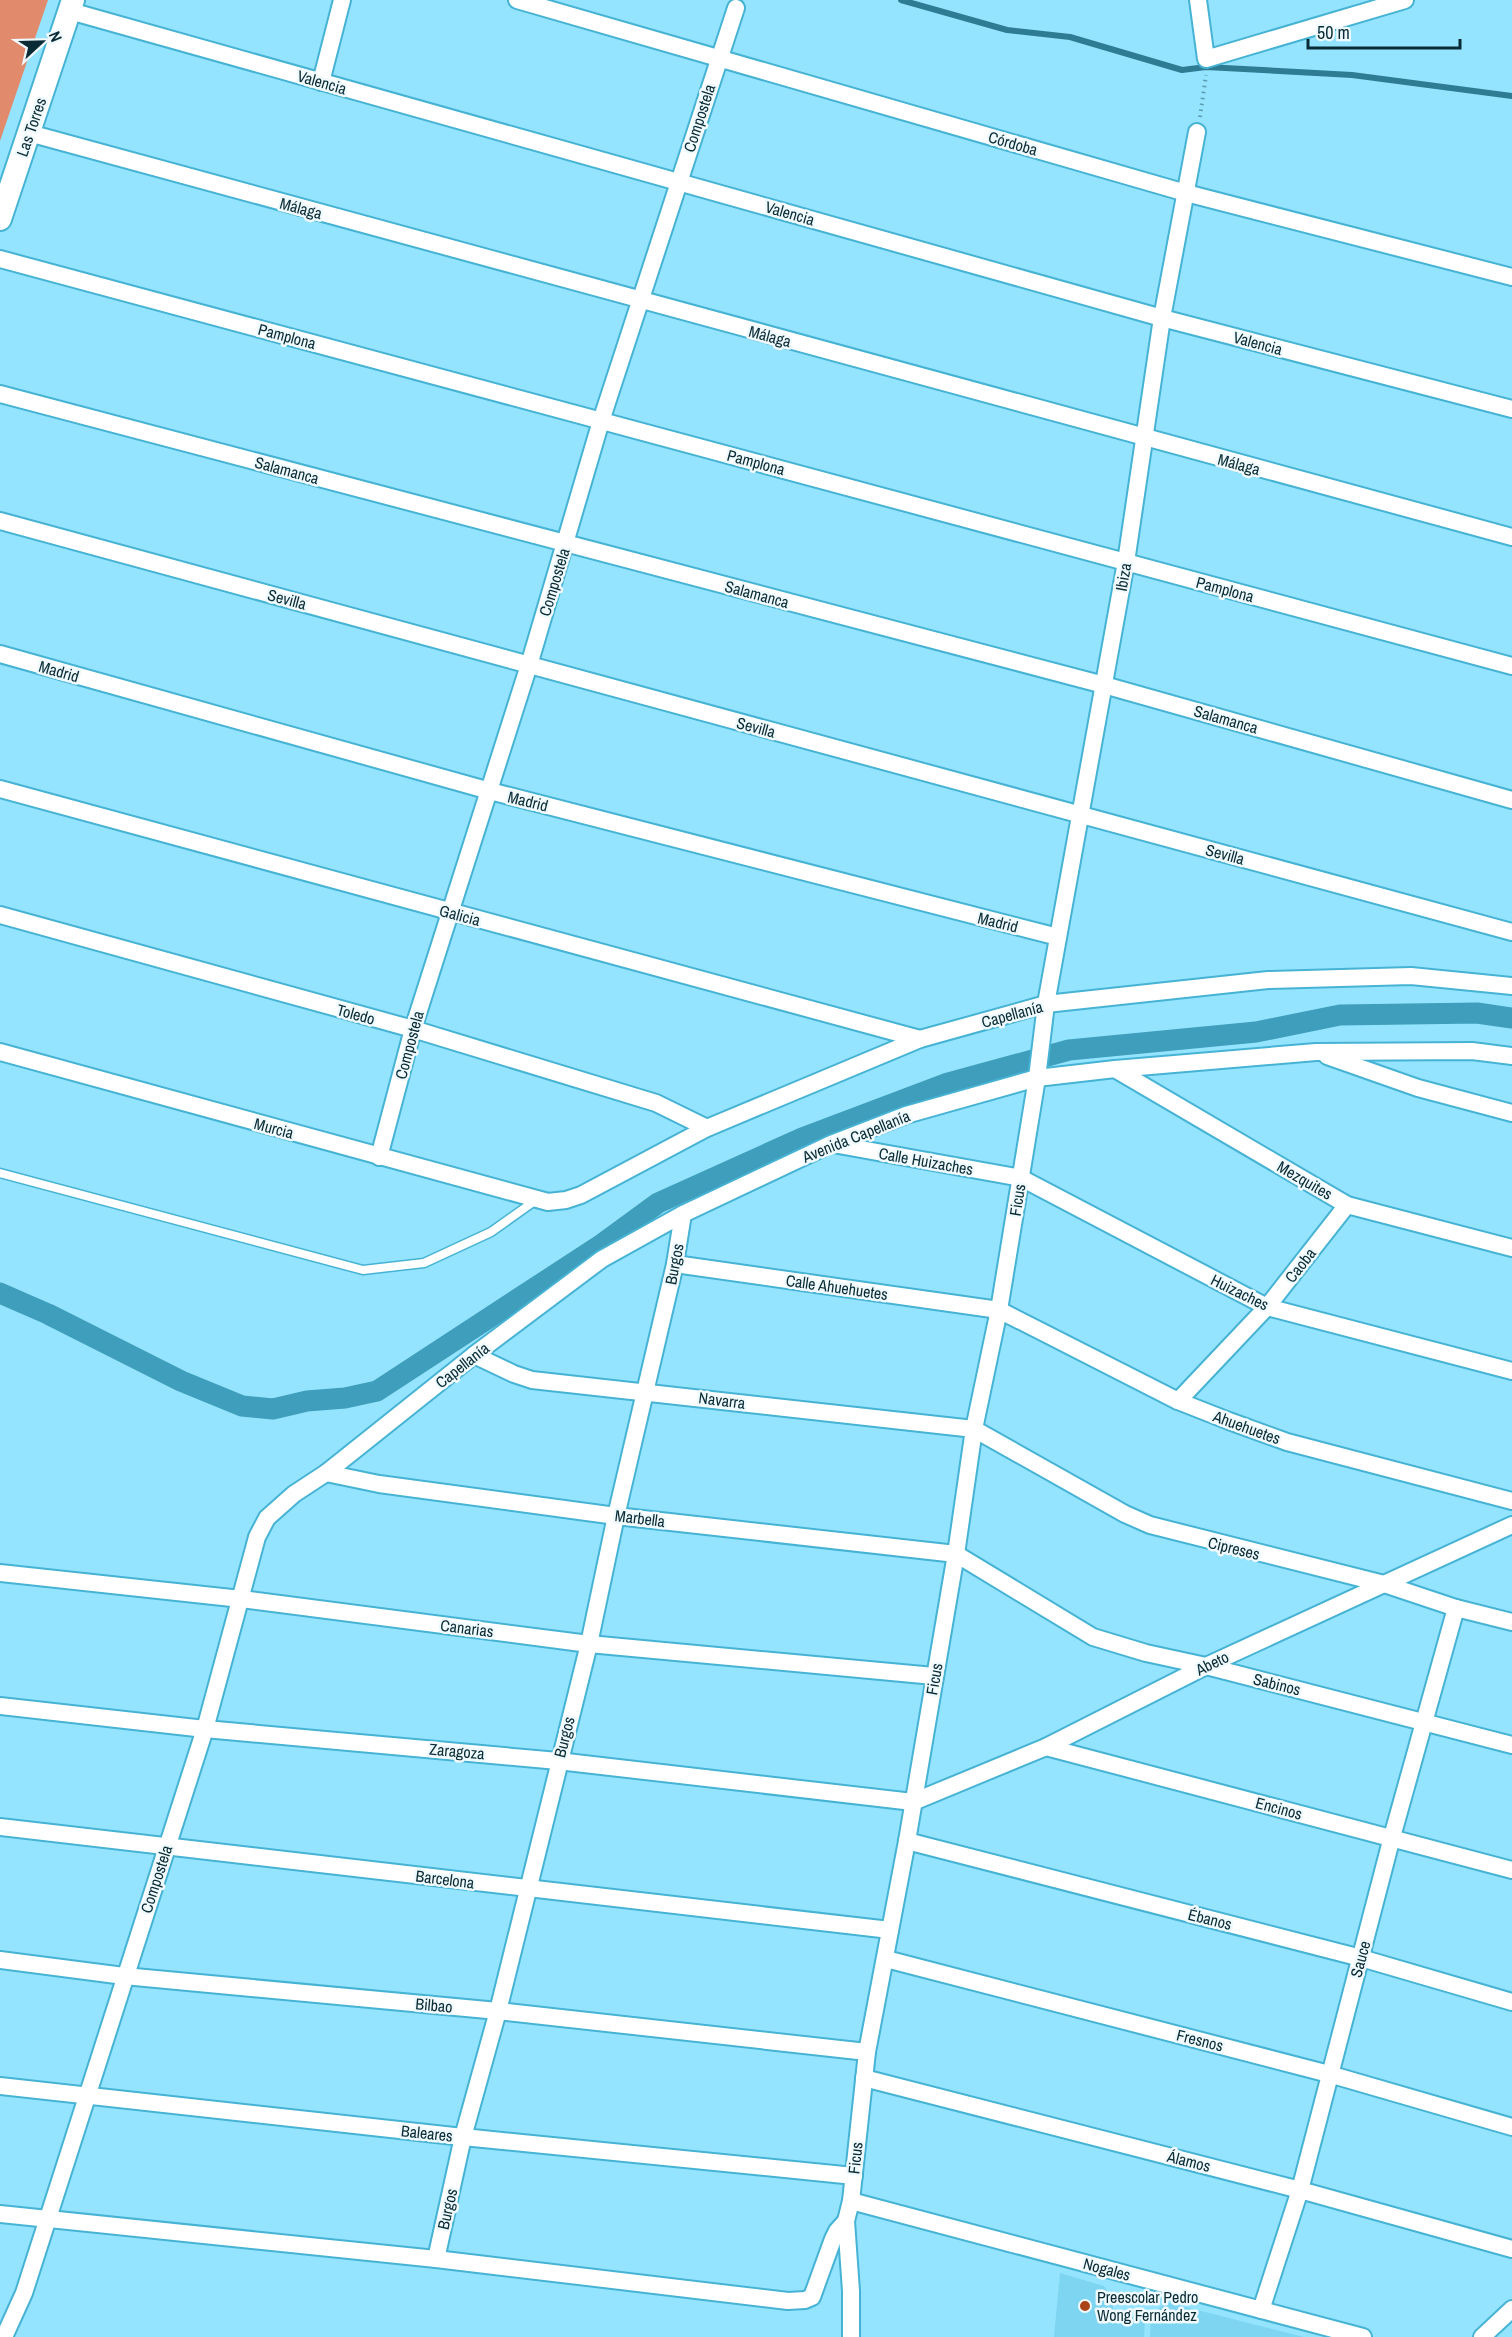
<svg xmlns="http://www.w3.org/2000/svg" width="1512" height="2337" font-family="'Archivo Narrow',sans-serif">
<style>
.built{fill:#7ed5f1}
.green{fill:#e18b6c}
.lines{fill:none;stroke-linecap:round;stroke-linejoin:round}
.stream{stroke:#2e7c93;stroke-width:6}
.canal{stroke:#3e9ebb;stroke-width:21}
.lane-casing{stroke:#46b3d4;stroke-width:11}
.street-casing{stroke:#46b3d4;stroke-width:20}
.secondary-casing{stroke:#46b3d4;stroke-width:26}
.path{stroke:#5c9aae;stroke-width:4;stroke-dasharray:1.5 4.5;stroke-linecap:butt}
.lane{stroke:#fff;stroke-width:8}
.street{stroke:#fff;stroke-width:16}
.secondary{stroke:#fff;stroke-width:22}
.poi-dot{fill:#aa4418;stroke:#f0f9fc;stroke-width:2}
.labels{text-anchor:middle;stroke-width:5;stroke-linejoin:round;paint-order:stroke}
.street-label{font-size:16px;fill:#082b35;stroke:#f0f9fc}
.poi-label{font-size:16px;fill:#082b35;stroke:#f0f9fc;text-anchor:start}
</style>
<rect width="100%" height="100%" fill="#94e4ff"/>
<g class="built">
<path d="M1060,2273L1104,2286L1113,2300V2311L1145,2320L1144,2337H1054Z"/>
<path d="M1166,2302L1304,2337H1150L1151,2316Z"/>
</g>
<path class="green" d="M0,0H48L0,141Z"/>
<g class="lines">
<path class="stream" d="M901,0L1007,30L1070,37L1182,70L1206,67L1352,75L1512,96"/>
<path class="canal" d="M0,1293L48,1314L181,1381L242,1406L273,1409L307,1401L345,1398L377,1391L602,1244L658,1203L802,1138L945,1084L1069,1050L1256,1032L1340,1015L1477,1013L1512,1018"/>
<g class="lane-casing">
<path id="lane" d="M0,1173L363,1270L424,1263L491,1232L536,1200"/>
</g>
<g class="street-casing">
<g id="street">
<path d="M517,0L1186,193L1512,277"/>
<path d="M1198,0L1206,59L1405,0"/>
<path d="M70,11L1162,318L1512,409"/>
<path d="M321,82L342,0"/>
<path d="M29,133L1512,537"/>
<path d="M0,259L1512,666"/>
<path d="M0,394L1104,685L1512,800"/>
<path d="M0,521L1512,932"/>
<path d="M0,654L490,791L1058,937"/>
<path d="M0,789L920,1039"/>
<path d="M0,915L413,1029L656,1103L707,1128"/>
<path d="M0,1052L548,1202L566,1200L581,1195L707,1128L920,1039L1046,1004L1268,980L1411,976L1512,986"/>
<path d="M1327,1056L1418,1088L1512,1113"/>
<path d="M1115,1069L1347,1205L1512,1248"/>
<path d="M833,1144L1021,1178L1267,1307L1512,1371"/>
<path d="M379,1157L413,1029L529,665L601,421L736,8"/>
<path d="M675,1264L999,1310L1178,1401L1229,1421L1287,1442L1512,1501"/>
<path d="M474,1355L514,1374L532,1380L974,1429L1125,1514L1150,1525L1384,1584L1456,1608L1512,1622"/>
<path d="M1178,1401L1267,1307L1347,1205"/>
<path d="M326,1473L379,1484L616,1516L956,1554L1093,1637L1146,1653L1206,1666L1512,1745"/>
<path d="M0,1573L241,1599L589,1644L934,1676"/>
<path d="M0,1706L205,1729L558,1761L913,1802L1046,1747L1206,1666L1512,1525"/>
<path d="M1046,1747L1512,1870"/>
<path d="M0,1827L890,1930"/>
<path d="M907,1841L1361,1958L1512,2002"/>
<path d="M886,1959L1329,2074L1512,2127"/>
<path d="M0,1960L124,1976L498,2011L867,2052"/>
<path d="M864,2078L1300,2190L1512,2249"/>
<path d="M0,2086L463,2137L854,2176"/>
<path d="M851,2201L1363,2337"/>
<path d="M0,2214L436,2259L788,2301L805,2300L812,2297L833,2239L837,2231L846,2221"/>
<path d="M436,2259L463,2137L498,2011L589,1644L616,1516L675,1264L683,1214"/>
<path d="M1261,2310L1300,2190L1392,1837L1456,1608"/>
<path d="M4,2337L24,2293L205,1729L257,1537L267,1518L294,1494L326,1473L474,1355L602,1259L683,1214L831,1144L906,1115L1037,1078L1115,1069L1316,1052L1472,1051L1512,1056"/>
<path d="M851,2337V2291L846,2221L851,2201L867,2052L907,1841L956,1554L974,1429L999,1310L1037,1078L1046,1004L1126,562L1162,318L1197,132"/>
<path d="M1482,2337L1512,2309"/>
</g>
</g>
<g class="secondary-casing">
<path id="secondary" d="M0,219L73,0"/>
</g>
<path class="path" d="M1200,117L1206,75"/>
<use href="#lane" class="lane"/>
<use href="#street" class="street"/>
<use href="#secondary" class="secondary"/>
</g>
<circle class="poi-dot" cx="1085" cy="2306" r="6"/>
<g class="labels">
<g class="street-label">
<text transform="translate(322 82) rotate(16)" y="6">Valencia</text>
<text transform="translate(699 118) rotate(-72)" y="6">Compostela</text>
<text transform="translate(31 127) rotate(-71)" y="6">Las Torres</text>
<text transform="translate(1013 143) rotate(16)" y="6">Córdoba</text>
<text transform="translate(301 208) rotate(15)" y="6">Málaga</text>
<text transform="translate(790 213) rotate(16)" y="6">Valencia</text>
<text transform="translate(287 336) rotate(15)" y="6">Pamplona</text>
<text transform="translate(770 336) rotate(15)" y="6">Málaga</text>
<text transform="translate(1258 343) rotate(15)" y="6">Valencia</text>
<text transform="translate(756 462) rotate(15)" y="6">Pamplona</text>
<text transform="translate(1239 464) rotate(15)" y="6">Málaga</text>
<text transform="translate(287 470) rotate(15)" y="6">Salamanca</text>
<text transform="translate(1123 577) rotate(-80)" y="6">Ibiza</text>
<text transform="translate(554 582) rotate(-73)" y="6">Compostela</text>
<text transform="translate(1225 589) rotate(15)" y="6">Pamplona</text>
<text transform="translate(757 594) rotate(15)" y="6">Salamanca</text>
<text transform="translate(287 599) rotate(15)" y="6">Sevilla</text>
<text transform="translate(59 671) rotate(16)" y="6">Madrid</text>
<text transform="translate(1226 719) rotate(16)" y="6">Salamanca</text>
<text transform="translate(756 727) rotate(15)" y="6">Sevilla</text>
<text transform="translate(528 801) rotate(14)" y="6">Madrid</text>
<text transform="translate(1225 854) rotate(15)" y="6">Sevilla</text>
<text transform="translate(460 915) rotate(15)" y="6">Galicia</text>
<text transform="translate(998 922) rotate(14)" y="6">Madrid</text>
<text transform="translate(356 1014) rotate(15)" y="6">Toledo</text>
<text transform="translate(1012 1014) rotate(-15)" y="6">Capellanía</text>
<text transform="translate(409 1045) rotate(-75)" y="6">Compostela</text>
<text transform="translate(274 1128) rotate(15)" y="6">Murcia</text>
<text transform="translate(856 1136) rotate(-22)" y="6">Avenida Capellanía</text>
<text transform="translate(926 1161) rotate(10)" y="6">Calle Huizaches</text>
<text transform="translate(1305 1180) rotate(30)" y="6">Mezquites</text>
<text transform="translate(1017 1200) rotate(-81)" y="6">Ficus</text>
<text transform="translate(674 1264) rotate(-79)" y="6">Burgos</text>
<text transform="translate(1300 1265) rotate(-52)" y="6">Caoba</text>
<text transform="translate(837 1287) rotate(8)" y="6">Calle Ahuehuetes</text>
<text transform="translate(1240 1292) rotate(26)" y="6">Huizaches</text>
<text transform="translate(462 1365) rotate(-38)" y="6">Capellanía</text>
<text transform="translate(722 1400) rotate(7)" y="6">Navarra</text>
<text transform="translate(1247 1427) rotate(20)" y="6">Ahuehuetes</text>
<text transform="translate(640 1518) rotate(7)" y="6">Marbella</text>
<text transform="translate(1234 1548) rotate(14)" y="6">Cipreses</text>
<text transform="translate(467 1628) rotate(7)" y="6">Canarias</text>
<text transform="translate(1212 1663) rotate(-26)" y="6">Abeto</text>
<text transform="translate(934 1679) rotate(-80)" y="6">Ficus</text>
<text transform="translate(1277 1684) rotate(14)" y="6">Sabinos</text>
<text transform="translate(564 1737) rotate(-76)" y="6">Burgos</text>
<text transform="translate(457 1751) rotate(5)" y="6">Zaragoza</text>
<text transform="translate(1279 1808) rotate(15)" y="6">Encinos</text>
<text transform="translate(156 1879) rotate(-72)" y="6">Compostela</text>
<text transform="translate(445 1879) rotate(7)" y="6">Barcelona</text>
<text transform="translate(1210 1919) rotate(14)" y="6">Ébanos</text>
<text transform="translate(1360 1959) rotate(-75)" y="6">Sauce</text>
<text transform="translate(434 2005) rotate(5)" y="6">Bilbao</text>
<text transform="translate(1200 2040) rotate(14)" y="6">Fresnos</text>
<text transform="translate(427 2133) rotate(6)" y="6">Baleares</text>
<text transform="translate(855 2158) rotate(-84)" y="6">Ficus</text>
<text transform="translate(1189 2161) rotate(14)" y="6">Álamos</text>
<text transform="translate(447 2209) rotate(-77)" y="6">Burgos</text>
<text transform="translate(1107 2269) rotate(15)" y="6">Nogales</text>
</g>
<g class="poi-label">
<text x="1097" y="2303">Preescolar Pedro<tspan x="1097" dy="18">Wong Fernández</tspan></text>
</g>
</g>
<g transform="translate(42 42) rotate(68)" stroke="#f0f9fc" stroke-width="4.5" paint-order="stroke">
<path d="M0-4.5L10 22L0 15L-10 22Z" fill="#082b35"/>
<text y="-9" font-size="16" font-weight="bold" text-anchor="middle" fill="#082b35">N</text>
</g>
<path d="M1308 39v9h152v-9" fill="none" stroke="#082b35" stroke-width="3"/>
<text x="1317" y="39" font-size="18" fill="#082b35" stroke="#f0f9fc" stroke-width="4.5" paint-order="stroke">50 m</text>
</svg>
